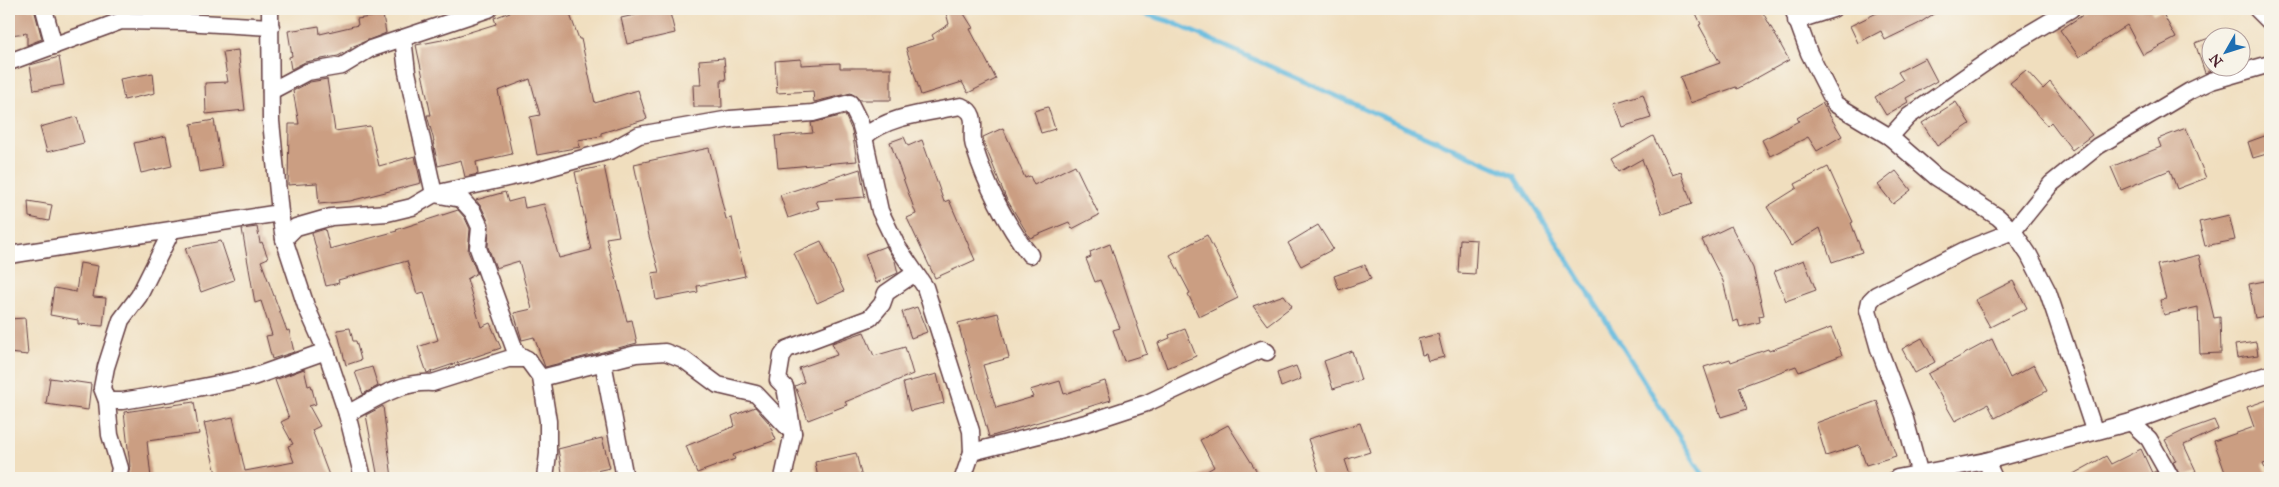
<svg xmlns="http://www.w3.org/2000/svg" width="2279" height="487" font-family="'IM FELL Great Primer',serif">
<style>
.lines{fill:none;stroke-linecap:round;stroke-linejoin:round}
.stream{stroke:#61b9de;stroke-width:5}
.building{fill:#cb9e82}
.street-casing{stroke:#633c41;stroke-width:19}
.street{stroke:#fff;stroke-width:16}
</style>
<rect width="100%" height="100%" fill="#f7f3e8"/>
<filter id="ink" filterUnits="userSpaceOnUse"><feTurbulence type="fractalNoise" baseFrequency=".02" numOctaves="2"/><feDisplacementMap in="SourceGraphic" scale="10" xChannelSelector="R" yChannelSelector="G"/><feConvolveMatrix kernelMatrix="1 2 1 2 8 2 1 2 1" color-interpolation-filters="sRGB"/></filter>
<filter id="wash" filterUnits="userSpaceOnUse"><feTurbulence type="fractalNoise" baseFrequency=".0096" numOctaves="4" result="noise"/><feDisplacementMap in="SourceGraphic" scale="20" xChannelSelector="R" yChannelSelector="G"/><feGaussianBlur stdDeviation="1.12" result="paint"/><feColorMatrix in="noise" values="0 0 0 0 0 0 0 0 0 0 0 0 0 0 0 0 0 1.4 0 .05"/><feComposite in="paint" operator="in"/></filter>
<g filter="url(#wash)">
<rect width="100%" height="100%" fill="#f0debe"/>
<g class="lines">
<path class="stream" d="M1129,9L1169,21L1515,176L1705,478"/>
</g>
<g id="blocks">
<g class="building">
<path d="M9,9H34L42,39L27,45V33L9,35Z"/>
<path d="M518,9H568L579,39H581L595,103L638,90L647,119L601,133V136L578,140L580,147L537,155L530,117L540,115L530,79L498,91L512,154L476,162L478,174L465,177L461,160L438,166L433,141H434L427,115H431L416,45L447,39L496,24L494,18Z"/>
<path d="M662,9H669L675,33L627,44L621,18Z"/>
<path d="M945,9H961L973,28L970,29L996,79L968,93L962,82L921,95L906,48L934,39L932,35L949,24Z"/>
<path d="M1694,9H1761L1789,60L1737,89L1736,87L1690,103L1680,77L1720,63L1699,25L1701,24Z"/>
<path d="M1885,9H1941L1918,24L1885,40L1881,31L1858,43L1850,26Z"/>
<path d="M2092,9H2150L2153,14L2161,10L2176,38L2143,55L2127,25L2079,57L2060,30Z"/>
<path d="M383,15L386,33L351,47V49L338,56L305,62L291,69L289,57L292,56L288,31L319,26L320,34L358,25L357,19Z"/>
<path d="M2212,37V70L2205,73L2195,43Z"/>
<path d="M238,50L245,110L206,114L205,83L228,82L223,52Z"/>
<path d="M59,57L64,85L34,90L30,65Z"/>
<path d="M724,58L726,80H721L722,107H694L693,85H701L699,60Z"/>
<path d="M1925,58L1937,81L1906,98L1908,102L1886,115L1875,97L1903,80L1898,72Z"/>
<path d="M801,59V65L840,63V68H891V100H860L851,93L814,102L813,91L777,93L775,61Z"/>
<path d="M2026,70L2043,89L2050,82L2092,135L2072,150L2051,122L2047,126L2010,83Z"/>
<path d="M153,73L155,93L124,100L120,79Z"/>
<path d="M327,79L335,131L370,126L379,166L415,156L421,183L350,201L319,204L317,183L288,185L289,124H299L293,91L310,82Z"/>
<path d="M1643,94L1651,118L1622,127L1614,103Z"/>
<path d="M1956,102L1970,124L1937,146L1922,123Z"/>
<path d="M1822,103L1842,136L1817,151L1808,137L1770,156L1762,140L1799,121L1797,118Z"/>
<path d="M1048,107L1055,129L1041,133L1034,111Z"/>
<path d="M845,115L852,131L857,161L778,168L775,136L813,133L811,123Z"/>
<path d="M77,117L84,143L47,152L40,127Z"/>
<path d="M214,120L222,168L199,172L191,124Z"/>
<path d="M1003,128L1025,178L1030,176L1034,185L1075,165L1099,215L1072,229L1069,222L1030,238L1006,198L984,143L983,137Z"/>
<path d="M2186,128L2206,178L2177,189L2170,170L2121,190L2111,167L2161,147L2158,139Z"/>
<path d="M2270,134V153L2253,158L2248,142Z"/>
<path d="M166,136L172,166L141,173L134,143Z"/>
<path d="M1653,136L1672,175L1681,172L1692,204L1662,214L1642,159L1619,172L1612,160Z"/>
<path d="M904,137L908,146L922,140L944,202L949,200L975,260L935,278L907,218L916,214L890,142Z"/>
<path d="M709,148L726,219L732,218L745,276L697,286L698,292L656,300L652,273L659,272L649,236L634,164Z"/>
<path d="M604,166L619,236L606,238L627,321L632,320L637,343L545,367L534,337L522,340L514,313L532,309L519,261L496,268L488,247L489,223L482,208L476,200L505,192L508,202L523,198L525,208L544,204L559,258L591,250L575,172Z"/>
<path d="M1828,167L1853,222L1851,223L1862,252L1832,262L1820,228L1791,246L1767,207L1797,188L1795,184Z"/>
<path d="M860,169L865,197L816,201L819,208L788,218L780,195Z"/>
<path d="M1896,171L1911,190L1893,204L1878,185Z"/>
<path d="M28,201L52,205L49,221L29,217Z"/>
<path d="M458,210L465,218L470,229L468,251L477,273L467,279L481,327L490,323L501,348L427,373L418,347L438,340L424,292L417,294L407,261L338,280L339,283L326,286L312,233L325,229L330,249L397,231L396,230Z"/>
<path d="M2229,215L2235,240L2205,246L2199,222Z"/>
<path d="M1318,225L1333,249L1301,266L1288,243Z"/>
<path d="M1731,226L1753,268L1764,315L1759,316L1760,322L1740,327L1738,320L1733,322L1723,281L1702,240Z"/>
<path d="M257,227L260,243L262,242L268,258L261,261L287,331L289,330L294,352L272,359L266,336L272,335L261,301L255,303L242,229Z"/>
<path d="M1207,235L1238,298L1199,317L1188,294L1190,293L1170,255Z"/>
<path d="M1460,239L1477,240L1475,274L1458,273Z"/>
<path d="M221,241L234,280L201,292L185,248Z"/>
<path d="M821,241L844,291L817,303L794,253Z"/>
<path d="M1110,244L1147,354L1124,361L1113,330L1120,328L1100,280L1095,282L1086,259L1091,257L1090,252Z"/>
<path d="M886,246L895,261L898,273L876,283L865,254Z"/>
<path d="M2199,255L2214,318L2220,317L2221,353L2200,354L2198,307L2164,315L2160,300L2166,299L2157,265Z"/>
<path d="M1804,260L1816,290L1786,301L1774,272Z"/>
<path d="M80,263L98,266L93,297L106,298L103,326L78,324V320L50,315L54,288L76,292Z"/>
<path d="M1365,265L1371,279L1339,290L1334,276Z"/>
<path d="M2270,280V315L2255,318L2249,284Z"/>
<path d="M2013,281L2027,308L1990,327L1975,300Z"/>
<path d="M1284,295L1292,306L1267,325L1253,306Z"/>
<path d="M917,307L927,332L911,338L902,312Z"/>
<path d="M998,313L1009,358L983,365L996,408L1033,397L1030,390L1060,381L1064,394L1105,381L1111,400L989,437L958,323Z"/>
<path d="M25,318L28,355L9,353V319Z"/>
<path d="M350,328L353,341H356L361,360L346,365L337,330Z"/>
<path d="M1831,328L1842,355L1799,372L1796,366L1739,387L1747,409L1721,417L1704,367L1730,359L1731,362L1768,349L1769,351Z"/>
<path d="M1185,329L1196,356L1167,368L1158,343L1170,338L1169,335Z"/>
<path d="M864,332L874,356L905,347L913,374L845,402L847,405L808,420L795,386L804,382L799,368L837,355L832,343Z"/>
<path d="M1438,334L1444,357L1428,361L1426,354L1422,355L1418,339Z"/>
<path d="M1922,338L1935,362L1915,373L1902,349Z"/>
<path d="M1992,339L2010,378L2034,365L2047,391L1995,418L1988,404L1955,421L1928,374Z"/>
<path d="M2256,342L2258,355L2237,358L2235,345Z"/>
<path d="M1352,351L1361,380L1333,389L1324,361Z"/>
<path d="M1296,366L1301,379L1281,387L1277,373Z"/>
<path d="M372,367L378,386L363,394L355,372Z"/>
<path d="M304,369L308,386L311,385L316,404L309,406L320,426L312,430L330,478H217L204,423L233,417L245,471L294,462L288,446L293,444L281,422L289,418L275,380Z"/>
<path d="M937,374L944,403L910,411L903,383Z"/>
<path d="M50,378L91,384L88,410L46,404Z"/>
<path d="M2270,399V462L2263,464L2269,478H2227L2214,441L2254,427L2247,407Z"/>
<path d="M1877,401L1896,456L1866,465L1859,445L1826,456L1816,423Z"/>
<path d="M194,402L199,434L147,441L151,478H128L130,466L124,412Z"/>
<path d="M383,406L387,439L392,478H378L366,415Z"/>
<path d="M755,407L769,423L776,440L733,455L735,459L697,473L686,446L735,426L732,416Z"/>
<path d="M2214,420L2218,429L2184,445L2196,471L2181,478L2173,462L2176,461L2165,440L2183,431Z"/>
<path d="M1360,423L1370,452L1345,460L1351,478H1321L1308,439Z"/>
<path d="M1228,425L1261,478H1195L1214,467L1200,440Z"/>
<path d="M602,438L610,468L563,478L558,449Z"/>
<path d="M2141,449L2152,473L2156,471L2160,478H2066L2106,456L2111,464Z"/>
<path d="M856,453L862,478H818L815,462Z"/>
</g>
</g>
</g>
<g filter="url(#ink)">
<use href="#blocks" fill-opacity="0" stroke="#633c41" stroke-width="1"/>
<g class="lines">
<g class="street-casing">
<g id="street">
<path d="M44,9L54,46"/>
<path d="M270,9L271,121L280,213L284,239L306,306L326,351L347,414L363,478"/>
<path d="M1793,9L1809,53L1835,104L1890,137L1936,177L1998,217L2013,231L2029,255L2048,292L2094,430"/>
<path d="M2257,9L2270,22"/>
<path d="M1796,21L1833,9"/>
<path d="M403,38L407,72L434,194L461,199L473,212L480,227L478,248L516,353L527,359L541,378L548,421V454L545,478"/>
<path d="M9,62L121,21L183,22L271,27"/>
<path d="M271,91L307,72L342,66L370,49L489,9"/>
<path d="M864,137L880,211L897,246L925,287L971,431L972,452L963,478"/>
<path d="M1890,137L1909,116L2015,42L2071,9"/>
<path d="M284,239L296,227L331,217L387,213L412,207L434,194L530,173L612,150L639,135L730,119L813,113L850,103L860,123L864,137C889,115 928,113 961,106C981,114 969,131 974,146C985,182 1006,225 1030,255"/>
<path d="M9,255L280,213"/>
<path d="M603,362L625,478"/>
<path d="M541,378L636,354L665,352L683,359L718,385L756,394L793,433"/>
<path d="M107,401H122L182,391L253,377L326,351"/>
<path d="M347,414C374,400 400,381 432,383L508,359H527"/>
<path d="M2131,422L2149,439L2171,478"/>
<path d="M972,452L1086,423L1147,403L1262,349L1267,352"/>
<path d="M1986,461L1994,478"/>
<path d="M1920,475L1904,415L1879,349L1868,310L1870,301L1876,295L1965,250L2013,231L2051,184L2098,146L2190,91L2211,81L2270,64"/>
<path d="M118,478L120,468L110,435L107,401L102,388L106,367L121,320L139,296L172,230"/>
<path d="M783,478L793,433L785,387L778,380L782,356L787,349L870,318L882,304L886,293L915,273"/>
<path d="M1897,478L1986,461L2131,422L2222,389L2270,374"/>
</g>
</g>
<use href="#street" class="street"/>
</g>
</g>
<rect width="2279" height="487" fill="none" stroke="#f7f3e8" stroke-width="30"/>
<g transform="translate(2226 52) rotate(231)"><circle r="24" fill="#f7f3e8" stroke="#b29e9c"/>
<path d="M0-4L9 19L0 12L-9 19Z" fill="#1f6fb2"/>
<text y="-8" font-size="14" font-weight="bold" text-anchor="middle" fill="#4a1f2b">N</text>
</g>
</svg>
